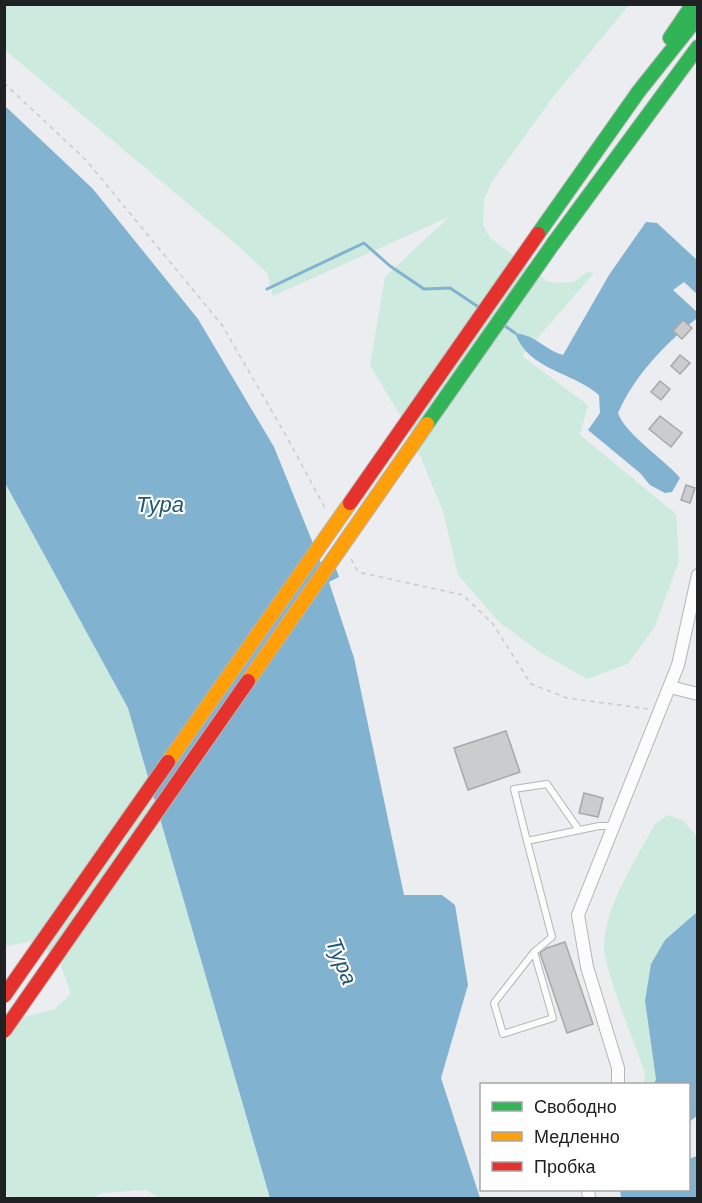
<svg xmlns="http://www.w3.org/2000/svg" width="702" height="1203" font-family="Barlow,sans-serif">
<style>
.green{fill:#cdeade}
.water{fill:#81b2d0}
.pier{fill:#ebedf0}
.lines{fill:none;stroke-linecap:round;stroke-linejoin:round}
.stream{stroke:#81b2d0;stroke-width:3}
.building{fill:#cbccce;stroke:#a7a8ab;stroke-width:1.5}
.lane-casing{stroke:#b3b5b7;stroke-width:8}
.street-casing{stroke:#b3b5b7;stroke-width:14}
.fast-casing{stroke:#b3b5b7;stroke-width:16}
.path{stroke:#cacacb;stroke-width:1.5;stroke-dasharray:4.5 4.5;stroke-linecap:butt}
.lane{stroke:#fcfcfd;stroke-width:6}
.street{stroke:#fcfcfd;stroke-width:12}
.fast{stroke:#30b455;stroke-width:14}
.fast-bridge-casing{stroke:#b3b5b7;stroke-width:16;stroke-linecap:butt}
.slow-bridge-casing{stroke:#b3b5b7;stroke-width:16;stroke-linecap:butt}
.jam-bridge-casing{stroke:#b3b5b7;stroke-width:16;stroke-linecap:butt}
.fast-bridge{stroke:#30b455;stroke-width:14}
.slow-bridge{stroke:#ff9f0a;stroke-width:14}
.jam-bridge{stroke:#e5322d;stroke-width:14}
.labels{text-anchor:middle;stroke-width:4.5;stroke-linejoin:round;paint-order:stroke}
.water-label{font-size:22px;font-style:italic;fill:#225775;stroke:#fff}
</style>
<rect width="100%" height="100%" fill="#ebedf0"/>
<g class="green">
<path d="M5,5H629L553,97L493,180L484,199L483,225L490,238L547,281L555,283L574,282L587,272L594,273L522,356L588,405L580,435L676,514L679,561L655,626L628,664L587,679L540,652L499,622L458,575L443,511L411,434L370,365L385,277L449,217L273,296L267,273L236,244L5,50Z"/>
<path d="M5,483L128,708L270,1198H160L146,1190L101,1193L94,1198H14L5,1194V1039L20,1018L55,1009L71,994L60,963L35,941L5,946Z"/>
<path d="M668,815L684,821L697,837V912L691,916L645,1001L656,1079L654,1084H644L645,1074C637,1046 601,965 604,942C608,901 636,860 655,824Z"/>
</g>
<g class="water">
<path d="M4,105L93,189L198,319L274,447L321,563L332,558L339,577L329,582L354,658L404,895H442L455,905L468,985L441,1078L480,1198H270L128,708L5,483Z"/>
<path d="M646,222L657,223L697,260V318C665,344 635,375 618,413C625,434 664,459 680,478L672,492L665,493L650,485L640,473L588,430L600,413L599,395C573,372 528,370 515,333C538,336 543,349 563,355L609,275Z"/>
<path d="M697,912L698,1115L689,1122L688,1084H654L656,1079L645,1001L651,964L665,940Z"/>
<path d="M697,1156V1198H621L620,1190H688L689,1159Z"/>
</g>
<path class="pier" d="M684,282L697,294V312L673,290Z"/>
<g class="lines">
<g class="stream">
<path d="M267,289L364,243L390,266L424,289L450,288L477,306"/>
<path d="M505,326L515,333"/>
</g>
</g>
<g class="building">
<path d="M683,320L692,328L682,339L673,331Z"/>
<path d="M680,355L690,363L680,374L671,366Z"/>
<path d="M660,381L670,389L661,400L651,392Z"/>
<path d="M660,416L682,433L671,447L649,429Z"/>
<path d="M686,485L695,488L690,503L681,500Z"/>
<path d="M506,731L520,772L468,790L454,748Z"/>
<path d="M584,793L603,798L598,817L579,813Z"/>
<path d="M565,942L593,1024L567,1033L540,953L547,948Z"/>
</g>
<g class="lines">
<g class="lane-casing">
<g id="lane">
<path d="M527,841L514,789L547,784L579,830"/>
<path d="M534,952L553,1018L503,1034L494,1003L534,952L552,937L527,841L599,826H614"/>
</g>
</g>
<g class="street-casing">
<g id="street">
<path d="M670,687L698,694"/>
<path d="M618,1084V1068L587,967L578,915L678,665L698,575"/>
<path d="M588,1190L589,1198"/>
</g>
</g>
<g class="fast-casing">
<g id="fast">
<path d="M670,38L693,4"/>
<path d="M538,234L639,91L698,17"/>
<path d="M553,244L698,47"/>
</g>
</g>
<g class="path">
<path d="M4,83L86,160L222,325L288,439L326,510"/>
<path d="M351,559L358,572L463,595L493,624L531,684L567,698L649,709"/>
</g>
<use href="#lane" class="lane"/>
<use href="#street" class="street"/>
<use href="#fast" class="fast"/>
<g class="fast-bridge-casing">
<path id="fast-bridge" d="M427,424L553,244"/>
</g>
<g class="slow-bridge-casing">
<g id="slow-bridge">
<path d="M248,681L427,424"/>
<path d="M168,762L350,503"/>
</g>
</g>
<g class="jam-bridge-casing">
<g id="jam-bridge">
<path d="M350,503L538,234"/>
<path d="M4,996L168,762"/>
<path d="M4,1031L248,681"/>
</g>
</g>
<use href="#fast-bridge" class="fast-bridge"/>
<use href="#slow-bridge" class="slow-bridge"/>
<use href="#jam-bridge" class="jam-bridge"/>
</g>
<g class="labels">
<g class="water-label">
<text x="160" y="512">Тура</text>
<text transform="translate(342 961) rotate(68)" y="8">Тура</text>
</g>
</g>
<rect width="702" height="1203" fill="none" stroke="#202123" stroke-width="12"/>
<rect x="480" y="1083" width="210" height="108" fill="#ffffff" stroke="#a6a6a7" stroke-width="1.5"/>
<rect x="492" y="1102" width="30" height="9" fill="#30b455" stroke="#a6a6a7" stroke-width="1.5"/>
<text x="534" y="1113" font-size="18" fill="#202123">Свободно</text>
<rect x="492" y="1132" width="30" height="9" fill="#ff9f0a" stroke="#a6a6a7" stroke-width="1.5"/>
<text x="534" y="1143" font-size="18" fill="#202123">Медленно</text>
<rect x="492" y="1162" width="30" height="9" fill="#e5322d" stroke="#a6a6a7" stroke-width="1.5"/>
<text x="534" y="1173" font-size="18" fill="#202123">Пробка</text>
</svg>
